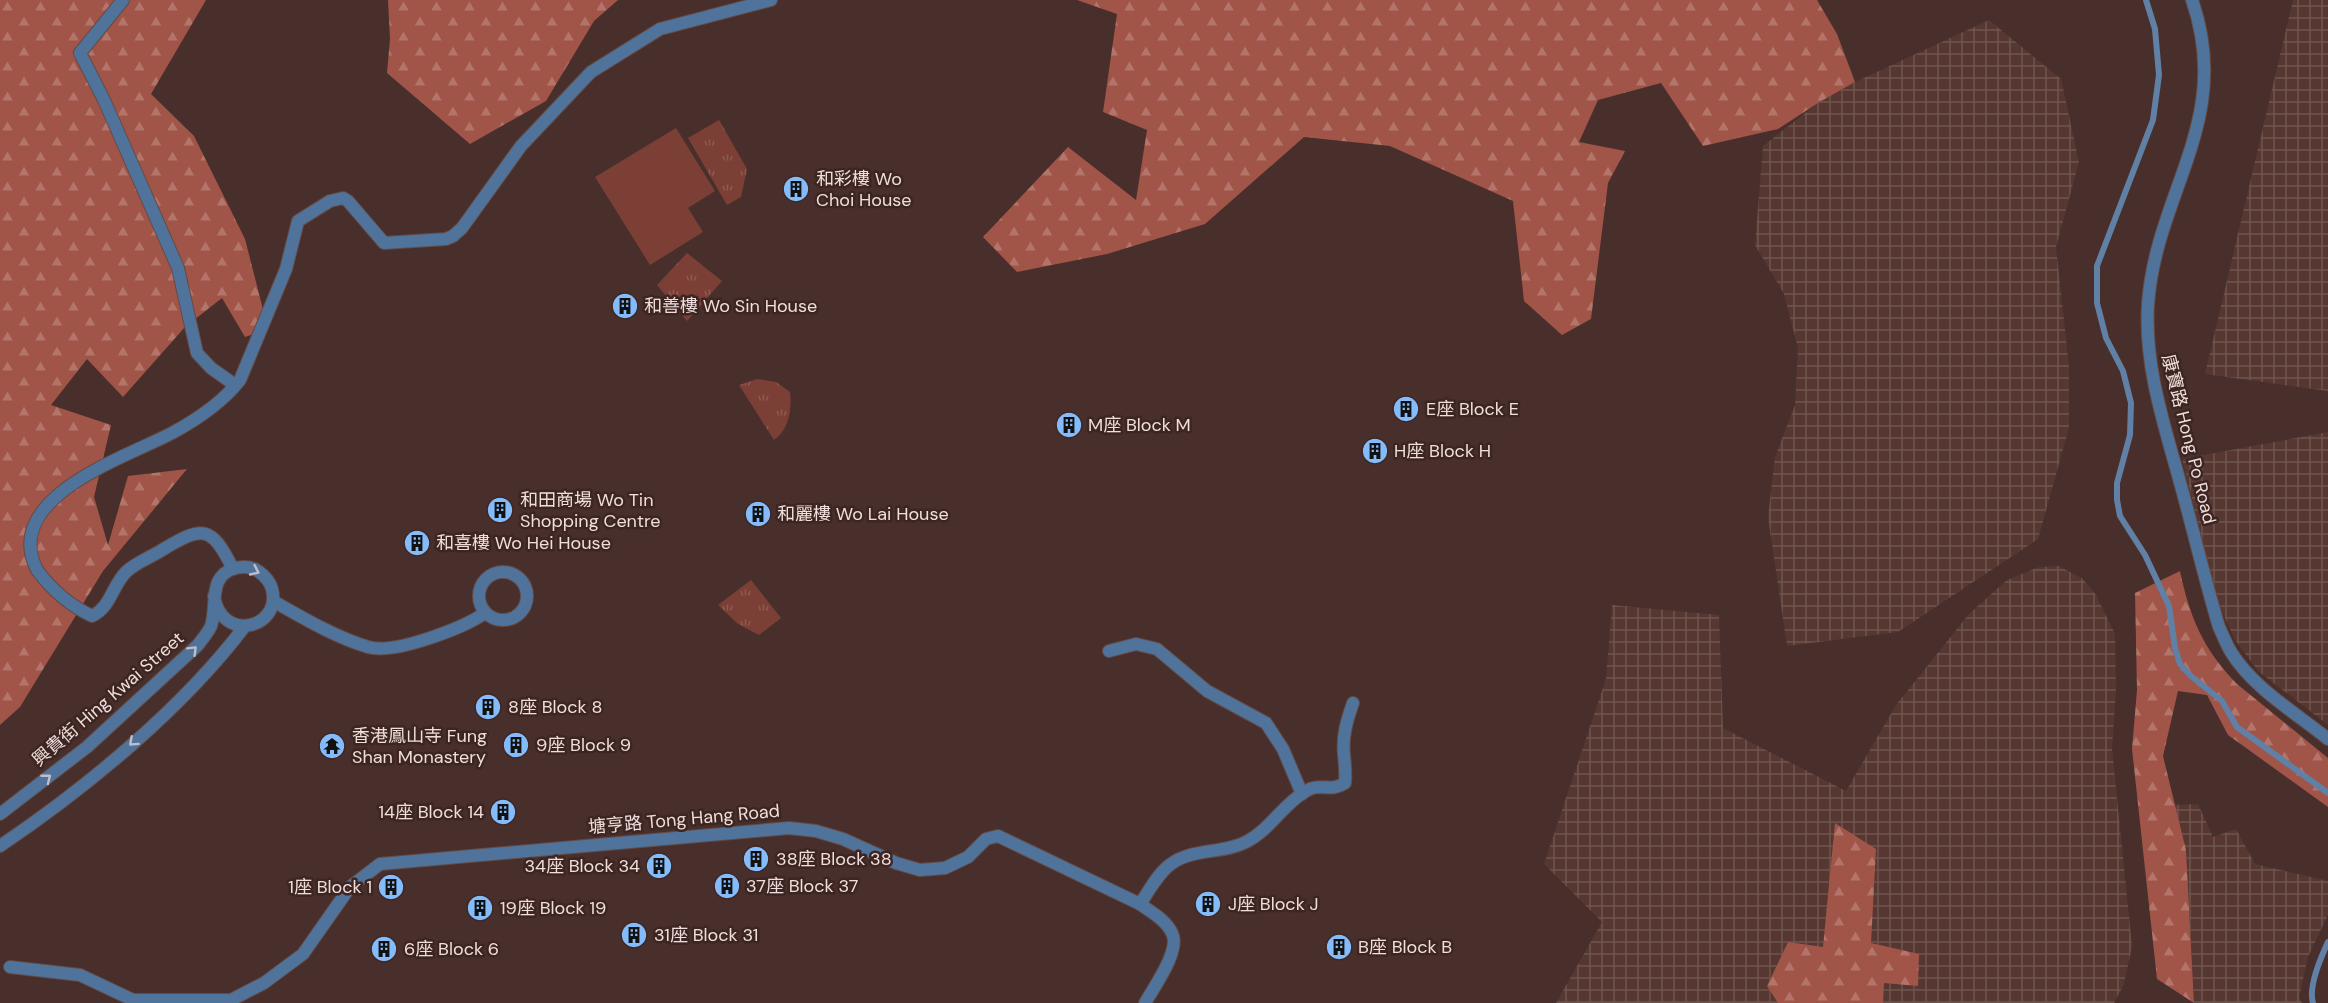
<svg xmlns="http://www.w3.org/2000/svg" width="2328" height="1003" font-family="'DM Sans','Noto Sans TC',sans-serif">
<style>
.industrial{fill:url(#industrial-grid)}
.grass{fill:#7b3f36}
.forest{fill:url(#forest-firs)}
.park{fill:url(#park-tufts)}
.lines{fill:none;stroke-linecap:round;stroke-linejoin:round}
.stream{stroke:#6080a5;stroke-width:6}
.minor-casing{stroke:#634b47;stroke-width:14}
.tertiary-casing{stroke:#634b47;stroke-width:14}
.minor{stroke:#50739b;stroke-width:12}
.tertiary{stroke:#50739b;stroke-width:12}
.oneway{stroke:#bfbec8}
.labels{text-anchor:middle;stroke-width:5;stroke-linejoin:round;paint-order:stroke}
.poi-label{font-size:18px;fill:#efdedc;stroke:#3d2522;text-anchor:start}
.street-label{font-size:18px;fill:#efdedc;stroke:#3d2522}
</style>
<defs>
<pattern id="industrial-grid" width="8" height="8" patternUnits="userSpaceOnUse" patternTransform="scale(1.5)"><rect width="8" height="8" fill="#563731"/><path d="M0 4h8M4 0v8" fill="none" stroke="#6f544e"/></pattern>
<pattern id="forest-firs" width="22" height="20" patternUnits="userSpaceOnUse" patternTransform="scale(1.5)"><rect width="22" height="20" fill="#a15448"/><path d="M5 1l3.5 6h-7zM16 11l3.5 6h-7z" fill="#b3746a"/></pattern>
<pattern id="park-tufts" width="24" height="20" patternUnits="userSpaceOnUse" patternTransform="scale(1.5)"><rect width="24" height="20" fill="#7b3f36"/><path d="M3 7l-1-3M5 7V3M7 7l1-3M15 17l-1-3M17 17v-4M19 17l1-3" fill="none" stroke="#8e5a52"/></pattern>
</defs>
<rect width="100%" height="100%" fill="#482f2b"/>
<g class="industrial">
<path d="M2293,0H2328V391L2205,374Z"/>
<path d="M1989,20L2061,79L2079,162L2056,247L2069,367V428L2038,539L1898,632L1787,646L1768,517L1775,457L1795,405L1798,348L1784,294L1755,245L1763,146L1818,103L1855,82Z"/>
<path d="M2328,432V725L2258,671L2235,640L2219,605L2182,459Z"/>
<path d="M2059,566L2083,579L2096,595L2115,634L2116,689L2112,749L2132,946L2124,984L2114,1003H1556L1602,922L1544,864L1606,679L1612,605L1719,615L1723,728L1846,791L1896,705L1969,614L2007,580L2039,567Z"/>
<path d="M2198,804L2213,837L2236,829L2255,864L2328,881V915L2308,957L2299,997L2302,1003H2194L2186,850L2174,805Z"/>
</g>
<path class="grass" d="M676,128L715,191L688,208L703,232L650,265L595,177Z"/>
<g class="forest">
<path d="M0,0H206L151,94L194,136L245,239L268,329L245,337L222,298L185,327L123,397L87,359L51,405L111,425L94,497L108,545L128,476L187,469L103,571L20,707L0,725Z"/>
<path d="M388,0H618L594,21L546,101L470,144L387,73L390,39Z"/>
<path d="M1077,0H1817L1837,34L1855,82L1818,103L1778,129L1703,146L1661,83L1598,100L1579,142L1625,151L1608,183L1591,319L1562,335L1524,301L1513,201L1390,146L1304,137L1205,224L1107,254L1017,272L983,237L1068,147L1136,200L1147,130L1103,112L1117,14Z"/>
<path d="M2180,571C2190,618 2203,649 2237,684L2328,758V807L2228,735L2207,695L2178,691L2163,756L2186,850L2194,1003L2157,979L2132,749L2137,690L2135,593Z"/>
<path d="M1835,823L1876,849L1871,943L1919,954L1918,986L1884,983L1883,1003H1778L1767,986L1788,942L1823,947Z"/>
</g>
<g class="park">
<path d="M719,120L747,169L741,197L727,205L688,138Z"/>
<path d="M687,253L722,281L687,321L657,285Z"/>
<path d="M757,379L776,382L790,392C792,409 789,430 774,440L739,385Z"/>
<path d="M751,580L781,618L759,635L738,624L718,605Z"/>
</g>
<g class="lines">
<g class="stream">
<path d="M2146,0L2155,29L2159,75L2153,120L2097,266V303L2106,338L2123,371L2131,403L2130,435L2117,483V500L2120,516L2145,555L2169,606L2175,648L2180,664L2191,676L2222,701L2237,727L2328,793"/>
<path d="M2313,1003C2308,987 2321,957 2328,942"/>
</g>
<g class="minor-casing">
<g id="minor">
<path d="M123,0L80,53L104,100L178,268L197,353L211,368L235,385"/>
<path d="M2192,0C2234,120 2156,192 2148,304C2144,367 2165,427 2181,486C2194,533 2205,580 2219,627C2223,635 2226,644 2231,652C2253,688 2296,713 2328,739"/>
<path d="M233,569C211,524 202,526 162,550C151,557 135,563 126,572C112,586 111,607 92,616C71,606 51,589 37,570C0,497 127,457 172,433C198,419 222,403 240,380L286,269L298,221L330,201L343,198L348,201L384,243L446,239L453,236L462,228L521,146L591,72L660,29L771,0"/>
<circle cx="503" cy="596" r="24"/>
<path d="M273,601C303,618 335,637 368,647C394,655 463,628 485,613"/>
<path d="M1109,651L1136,644L1157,649L1207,691L1266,723L1283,749L1302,794"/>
<path d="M1140,904C1149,891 1158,873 1171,864C1192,848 1223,854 1246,842C1270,830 1283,804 1306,791C1320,782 1330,793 1345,783C1346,773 1345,765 1344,755C1342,736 1347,720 1353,703"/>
<path d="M10,967L80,975L133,1000H231L264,983L303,954L350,887L380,864L789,828L816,831L843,839L896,863L920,870L945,868L968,857L986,839L998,836L1140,904C1151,912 1166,920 1172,933C1181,950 1154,987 1145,1003"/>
</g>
</g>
<g class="tertiary-casing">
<g id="tertiary">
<path d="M0,814L87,747L198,645C202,639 208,633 211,626C218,605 207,575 236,568C244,566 252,567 258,571C265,576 270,581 272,589C282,629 221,643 214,596"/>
<path d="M0,846C86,788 182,709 245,626"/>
</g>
</g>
<use href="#minor" class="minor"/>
<use href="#tertiary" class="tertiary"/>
</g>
<defs><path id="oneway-chevron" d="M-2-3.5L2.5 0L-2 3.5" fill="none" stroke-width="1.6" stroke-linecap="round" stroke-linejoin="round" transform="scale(1.5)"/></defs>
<g class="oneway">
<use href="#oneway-chevron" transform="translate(255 571) rotate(25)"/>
<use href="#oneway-chevron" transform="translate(193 650) rotate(-45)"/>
<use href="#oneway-chevron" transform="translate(133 742) rotate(138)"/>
<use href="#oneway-chevron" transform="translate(47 778) rotate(-38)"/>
</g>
<defs>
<g id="building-disc" transform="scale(1.35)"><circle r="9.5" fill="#84bcfb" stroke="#3d2522"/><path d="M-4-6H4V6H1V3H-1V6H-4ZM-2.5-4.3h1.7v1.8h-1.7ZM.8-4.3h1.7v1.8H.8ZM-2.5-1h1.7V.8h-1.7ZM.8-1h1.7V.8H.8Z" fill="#111"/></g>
<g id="temple-disc" transform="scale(1.35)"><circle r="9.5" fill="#84bcfb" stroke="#3d2522"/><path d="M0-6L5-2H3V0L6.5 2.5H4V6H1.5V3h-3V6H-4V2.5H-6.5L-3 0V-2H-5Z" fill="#111"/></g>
</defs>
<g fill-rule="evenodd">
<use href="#building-disc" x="796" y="189"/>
<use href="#building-disc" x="625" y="306"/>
<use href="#building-disc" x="1406" y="409"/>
<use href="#building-disc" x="1069" y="425"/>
<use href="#building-disc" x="1375" y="451"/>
<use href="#building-disc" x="500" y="510"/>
<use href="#building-disc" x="758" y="514"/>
<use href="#building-disc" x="417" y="543"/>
<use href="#building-disc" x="488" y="707"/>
<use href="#building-disc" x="516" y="745"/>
<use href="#temple-disc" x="332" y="746"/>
<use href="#building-disc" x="503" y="812"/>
<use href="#building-disc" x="756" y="859"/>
<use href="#building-disc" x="659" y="866"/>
<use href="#building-disc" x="727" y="886"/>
<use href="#building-disc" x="391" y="887"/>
<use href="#building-disc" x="1208" y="904"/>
<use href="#building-disc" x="480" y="908"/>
<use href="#building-disc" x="634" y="935"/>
<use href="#building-disc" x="1339" y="947"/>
<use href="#building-disc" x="384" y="949"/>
</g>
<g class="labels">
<g class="poi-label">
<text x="816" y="185">和彩樓 Wo<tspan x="816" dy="21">Choi House</tspan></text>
<text x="644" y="312">和善樓 Wo Sin House</text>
<text x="1426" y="415">E座 Block E</text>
<text x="1088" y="431">M座 Block M</text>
<text x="1394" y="457">H座 Block H</text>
<text x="520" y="506">和田商場 Wo Tin<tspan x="520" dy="21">Shopping Centre</tspan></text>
<text x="777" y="520">和麗樓 Wo Lai House</text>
<text x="436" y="549">和喜樓 Wo Hei House</text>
<text x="508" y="713">8座 Block 8</text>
<text x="352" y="742">香港鳳山寺 Fung<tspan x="352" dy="21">Shan Monastery</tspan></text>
<text x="536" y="751">9座 Block 9</text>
<text x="484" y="818" text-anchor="end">14座 Block 14</text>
<text x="776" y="865">38座 Block 38</text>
<text x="640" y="872" text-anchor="end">34座 Block 34</text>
<text x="746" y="892">37座 Block 37</text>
<text x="372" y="893" text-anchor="end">1座 Block 1</text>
<text x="1228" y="910">J座 Block J</text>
<text x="500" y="914">19座 Block 19</text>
<text x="654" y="941">31座 Block 31</text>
<text x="1358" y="953">B座 Block B</text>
<text x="404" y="955">6座 Block 6</text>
</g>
<g class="street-label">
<text transform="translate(2189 439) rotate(76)" y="6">康寶路 Hong Po Road</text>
<text transform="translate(108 699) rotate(-41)" y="6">興貴街 Hing Kwai Street</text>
<text transform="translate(684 819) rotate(-5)" y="6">塘亨路 Tong Hang Road</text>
</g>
</g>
</svg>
